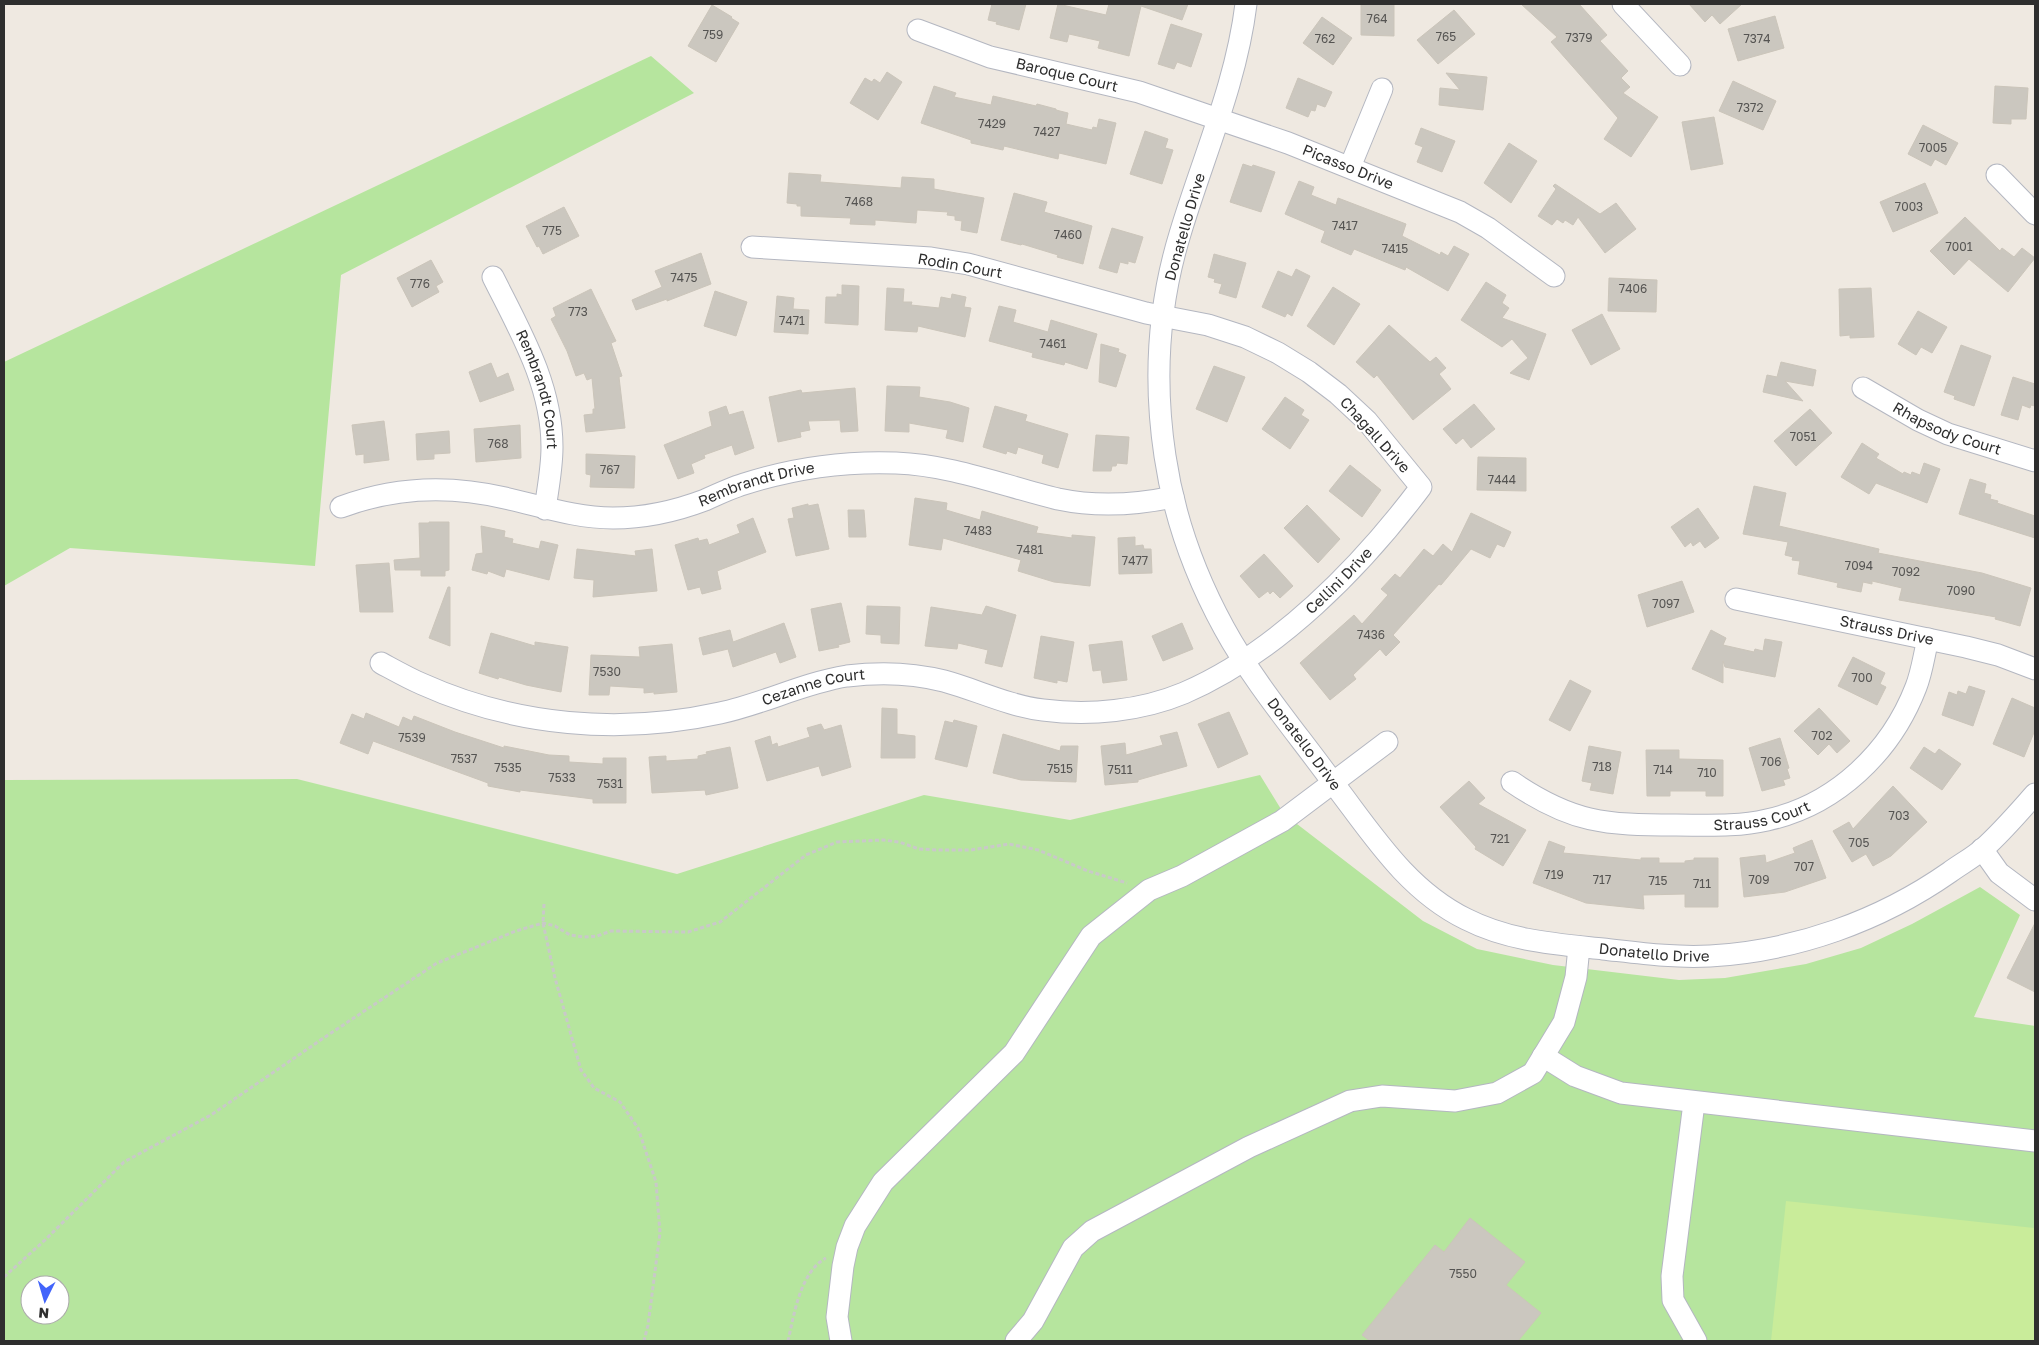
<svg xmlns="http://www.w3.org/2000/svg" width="2039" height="1345" font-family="'Golos Text',sans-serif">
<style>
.green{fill:#b6e59e;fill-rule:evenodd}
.pitch{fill:#c9ec9a}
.building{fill:#cbc7bf;stroke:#cbc5ba}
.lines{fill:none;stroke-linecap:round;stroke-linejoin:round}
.minor-casing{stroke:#b4b7c1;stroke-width:23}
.path{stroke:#c9c9c9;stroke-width:3;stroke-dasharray:4 2.5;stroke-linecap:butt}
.minor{stroke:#fff;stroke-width:21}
.labels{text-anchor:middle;stroke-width:4;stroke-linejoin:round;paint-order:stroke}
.number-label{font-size:12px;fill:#555452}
.street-label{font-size:15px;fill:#2e2e2e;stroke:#fff}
</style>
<rect width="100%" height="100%" fill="#efe9e1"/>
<g class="green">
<path d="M651,56L694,93L341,275L315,566L70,548L4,586V362Z"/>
<path d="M1260,775L1284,814L1423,921L1477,949L1553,965L1679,980L1725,978L1806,964L1861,948L1912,924L1980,887L2020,915L1974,1017L2035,1026V1341H4V780L297,779L677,874L924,795L1070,820ZM30,1285H60V1315H30Z"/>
</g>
<path class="pitch" d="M1786,1201L2035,1228V1341H1771Z"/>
<g class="building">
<path d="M992,4H1026L1019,30L996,24L997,22L988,20Z"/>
<path d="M1058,4L1106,15L1109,4H1188L1182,20L1141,6L1129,56L1098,48L1100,41L1069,34L1067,42L1050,38Z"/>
<path d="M1361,4H1394V36L1361,35Z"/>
<path d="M1521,4H1579L1607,35L1600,41L1628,71L1621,78L1630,87L1623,93L1658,117L1631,157L1604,139L1618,118L1551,42L1557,37Z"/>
<path d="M1689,4H1742L1720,24L1712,15L1705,22Z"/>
<path d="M712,5L732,17L731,18L739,23L716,62L688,46Z"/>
<path d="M1454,10L1475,34L1438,64L1417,40Z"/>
<path d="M1775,16L1784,48L1738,61L1728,29Z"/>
<path d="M1322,17L1352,38L1333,65L1303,43Z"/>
<path d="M1171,24L1202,34L1191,67L1177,62L1174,69L1158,64Z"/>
<path d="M887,72L902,82L878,120L850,103L865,78L872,82L874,79L880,83Z"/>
<path d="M1446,73L1487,77L1483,110L1439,105L1440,88L1460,90Z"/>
<path d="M1298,78L1332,92L1325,107L1317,104L1315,111L1311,110L1308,117L1286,108Z"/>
<path d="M1733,81L1776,101L1763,130L1719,111Z"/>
<path d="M934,86L956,93L954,97L991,105L993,96L1036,106L1037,104L1056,109V110L1068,113L1066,124L1092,130L1093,127L1097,128L1099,119L1116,123L1106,164L1059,153L1058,159L1004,146L1003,150L971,143V140L921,123Z"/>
<path d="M1995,86L2028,88L2026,119H2011V124L1993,123Z"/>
<path d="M1714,117L1723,164L1691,170L1682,122Z"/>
<path d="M1923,125L1958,143L1946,165L1935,159L1931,166L1908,154Z"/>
<path d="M1421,128L1455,141L1442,172L1417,162L1423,147L1415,144Z"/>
<path d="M1145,131L1168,139L1165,148L1173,150L1162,184L1130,174Z"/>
<path d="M1509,143L1537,161L1511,203L1484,183Z"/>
<path d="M1243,164L1252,167L1253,165L1275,172L1261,212L1230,202Z"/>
<path d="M789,173L821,175L820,182L901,188L902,177L934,179V189L984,198L977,233L961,230L962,221L955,220V216L947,215L948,212L917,210L916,223L875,220V225L850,224L851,218L801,216V206H797V204L787,203Z"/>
<path d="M1299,181L1314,187L1311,195L1336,205L1338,198L1406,224L1402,236L1440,255L1441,252L1448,256L1454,246L1469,254L1448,291L1406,267L1405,270L1354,249L1351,255L1321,242L1325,231L1285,214Z"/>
<path d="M1925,183L1938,213L1893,232L1880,202Z"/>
<path d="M1555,184L1600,214L1616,203L1636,229L1605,253L1578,217L1573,225L1565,220L1563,223L1557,219L1552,225L1538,216L1556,189L1553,186Z"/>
<path d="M1014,193L1047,202L1044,212L1092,226L1083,264L1057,257L1058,255L1022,244L1021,245L1001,240Z"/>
<path d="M564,207L579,236L543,254L539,246L537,247L526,226Z"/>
<path d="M1965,217L2000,251L2002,248L2014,257L2022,248L2035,258L2008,292L1969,259L1954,275L1930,251Z"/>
<path d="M1112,228L1143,237L1135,263L1128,261V264L1120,262L1117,273L1099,268Z"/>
<path d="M701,253L711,284L667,301V299L636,310L632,300L662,287L655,271Z"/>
<path d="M1214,254L1246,263L1236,298L1219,293L1222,284L1214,282L1215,279L1208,277Z"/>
<path d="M431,260L443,282L436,286L439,292L412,307L397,278Z"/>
<path d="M1296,269L1310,276L1292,316L1287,313L1285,317L1262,307L1278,271L1292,277Z"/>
<path d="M1609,278L1657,280L1656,312L1608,311Z"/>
<path d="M1486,282L1506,295L1502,303L1509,308L1502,318L1546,334L1529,380L1510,373L1528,358L1512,339L1502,347L1461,320Z"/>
<path d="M842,285L859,286L858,325L825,323L826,297H837V294L842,295Z"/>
<path d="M1333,287L1360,304L1334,345L1307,326Z"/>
<path d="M887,288L904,289L903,302H912L911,305L939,308L941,297L951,299L952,294L966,297L964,307L971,308L965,337L918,326L917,332L885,330Z"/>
<path d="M1871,288L1874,337L1850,338V335L1840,336L1839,289Z"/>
<path d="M591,289L616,341L611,343L622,376L619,377L625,428L586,432L584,415L593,414V409H595L592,378L587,380L584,373L576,376L567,351L551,319L556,316L553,308Z"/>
<path d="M715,291L747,302L736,336L704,326Z"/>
<path d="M777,296L794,298L793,309L809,310L808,334L774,332Z"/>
<path d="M999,306L1016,310L1013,322L1048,332L1051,320L1097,334L1087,369L1065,362L1064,365L1032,357L1033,353L989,341Z"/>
<path d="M1918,311L1947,327L1932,353L1921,347L1916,355L1898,344Z"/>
<path d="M1602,314L1620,349L1591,365L1572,330Z"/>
<path d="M1389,325L1430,362L1436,357L1446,368L1439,374L1451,389L1413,420L1377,375L1374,378L1356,362Z"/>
<path d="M1101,344L1119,349L1118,352L1126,355L1116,387L1099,382Z"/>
<path d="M1961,345L1991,356L1974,406L1954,399L1955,396L1944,392Z"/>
<path d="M1781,362L1816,370L1813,386L1785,381L1803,401L1763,392L1767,375L1777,377Z"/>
<path d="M491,363L497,378L508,373L514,390L480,402L469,372Z"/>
<path d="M1214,366L1245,377L1227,422L1196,409Z"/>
<path d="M2013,377L2035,384V406L2031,405L2030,408L2022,405L2018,420L2001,415Z"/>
<path d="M887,386L920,387L919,397L950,402L969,408L963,442L946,438L948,430L909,423V432L885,431Z"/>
<path d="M855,388L858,431L841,432L840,420L808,421L810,430L800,432L801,437L778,442L769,397L801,390L802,393Z"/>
<path d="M1285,397L1304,410L1301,415L1309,420L1290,449L1262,429Z"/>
<path d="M1474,404L1495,429L1471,448L1463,438L1456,444L1443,429Z"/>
<path d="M726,406L729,415L743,411L754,448L735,455L732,445L704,455L705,458L691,464L694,473L678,479L664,445L712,426L709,412Z"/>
<path d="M995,406L1027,415L1025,421L1068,434L1058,468L1042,463L1044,455L1018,447L1016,454L1007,451L1006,454L983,447Z"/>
<path d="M1810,409L1832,433L1796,466L1774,441Z"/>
<path d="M384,421L389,460L364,463V454L356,455L352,425Z"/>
<path d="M520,425L521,458L476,462L474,429Z"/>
<path d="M449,431L450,453L434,454V459L417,460L416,434Z"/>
<path d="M1096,435L1129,437L1127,464L1117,463L1116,466H1112L1111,471H1093Z"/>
<path d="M1862,443L1879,454L1876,458L1903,474L1904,472L1911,475L1912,472L1920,475L1924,463L1940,469L1927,503L1876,483L1869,494L1841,477Z"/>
<path d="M586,454L635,456L634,488L590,487L591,475L586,474Z"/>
<path d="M1478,457L1526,458V491L1477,490Z"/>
<path d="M1350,465L1381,490L1362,517L1329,491Z"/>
<path d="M1970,479L1986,484L1984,493L1991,495L1990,499L1998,501L1997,503L2035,516V538L1959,514Z"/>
<path d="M1754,486L1786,493L1779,526L1879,549L1878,553L1982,573L2031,588L2020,626L1995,619L1996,617L1899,600L1902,588L1872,581V584L1863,582L1861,592L1837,587L1838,583L1798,574L1800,561L1792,560L1793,557L1785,555L1788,542L1743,534Z"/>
<path d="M915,498L947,503L946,510L980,520L982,511L999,516L1038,527L1036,533L1072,538V535L1095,537L1090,586L1054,582L1018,571L1021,560L943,538L941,550L909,545Z"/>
<path d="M808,504V506L818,504L829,549L796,556L788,519L794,518L792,508Z"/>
<path d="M1307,505L1340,539L1318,563L1284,528Z"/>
<path d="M1698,508L1719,538L1705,548L1700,541L1693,546L1691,542L1685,547L1671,527Z"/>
<path d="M848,510H864L866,537H849Z"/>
<path d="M1471,513L1511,532L1504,547L1497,544L1490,558L1471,549L1441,585L1439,584L1393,635L1400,642L1386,656L1380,649L1353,675L1356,679L1330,700L1300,663L1354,615L1362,624L1388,595L1381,589L1395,574L1400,578L1424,549L1433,556L1443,544L1452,552Z"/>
<path d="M753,518L766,552L717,571L721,589L702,594L700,587L688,590L675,545L698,538L699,541L707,539L709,545L740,533L737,525Z"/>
<path d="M429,522H449V570L445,571V576H421V570H395L394,560L420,558L419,523H429Z"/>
<path d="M481,526L505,531L504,537L513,539L512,543L539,549L541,541L558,545L549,580L506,569L504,577L488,571L487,574L472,570L476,554L483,553Z"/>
<path d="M1135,537V546L1143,545L1144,549H1151L1152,573L1119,574L1118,538Z"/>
<path d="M577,549L636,556L635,551L652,549L657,591L593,597L594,580L574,578Z"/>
<path d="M1264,554L1293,586L1280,598L1273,591L1270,594L1268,591L1259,598L1240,576Z"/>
<path d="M389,563L393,612H360L356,565Z"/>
<path d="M1682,581L1694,612L1647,627L1638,595Z"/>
<path d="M448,587H450V646L429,638Z"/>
<path d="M841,603L850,642L838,645L839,647L819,651L811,609Z"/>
<path d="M867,606L900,607L899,644L881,643V635L866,634Z"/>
<path d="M986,606L1016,615L1002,667L985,663L988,650L958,643L957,649L925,646L931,607L982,615Z"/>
<path d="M784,623L796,657L780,663L776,652L733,667L728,649L703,655L699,638L730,630L733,642Z"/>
<path d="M1182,623L1193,649L1163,661L1152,636Z"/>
<path d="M1711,630L1726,638L1723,645L1754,652L1755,649L1763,651L1765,639L1782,642L1775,677L1725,667L1723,661V683L1692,669Z"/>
<path d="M491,633L535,646V642L568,647L561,692L526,685L499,677L498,679L479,673Z"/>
<path d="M1041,636L1074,642L1067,682L1057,680V683L1034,678Z"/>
<path d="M1122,641L1127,680L1103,683L1101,670L1093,671L1089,645Z"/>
<path d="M672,644L677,692L654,694V692L644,693V688L610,686L609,695H589L591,655L640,657L639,647Z"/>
<path d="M1853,657L1885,673L1880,684L1886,687L1877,705L1838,686Z"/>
<path d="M1570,680L1591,691L1570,731L1549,720Z"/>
<path d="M1969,686L1985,691L1973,726L1942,715L1949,692L1957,695L1958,691L1966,694Z"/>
<path d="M2012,698L2035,708V730L2024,757L1993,744Z"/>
<path d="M882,708L897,709V734L915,736V758H881Z"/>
<path d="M1819,708L1850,741L1837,753L1829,744L1818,755L1794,731Z"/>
<path d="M1229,712L1248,754L1218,768L1198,724Z"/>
<path d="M366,713L399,727L403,717L412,721L414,716L455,732L504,748V746L549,755L569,756V762L603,764V758H626V803H593V799L520,790V792L488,786V783L373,741L368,754L340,743L352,714L364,719Z"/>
<path d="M954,720L977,726L967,767L935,759L945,721L953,723Z"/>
<path d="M821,724L824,730L841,725L851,767L822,776L819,766L767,781L755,741L770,736L772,745L777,743L778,747L810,737L807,728Z"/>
<path d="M1177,732L1187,766L1138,780V782L1105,785L1101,746L1125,743L1126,755L1163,745L1160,736Z"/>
<path d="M1003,734L1060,751L1061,746H1078L1076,782L1021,780L993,773Z"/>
<path d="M1780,738L1789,768L1787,769L1790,778L1783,780L1785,785L1762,791L1749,748Z"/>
<path d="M1589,746L1621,752L1613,794L1590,790L1592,783L1582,781Z"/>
<path d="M730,747L738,788L706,795L705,790L652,793L649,757L666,756V761L698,759V756L707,754L706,752Z"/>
<path d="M1924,747L1935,754L1939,749L1961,764L1942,790L1910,768Z"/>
<path d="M1646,750H1679V759L1723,760V796H1706V791H1670V796H1647Z"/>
<path d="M1469,781L1485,798L1478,804L1526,830L1503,866L1475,849L1476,847L1440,807Z"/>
<path d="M1893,786L1927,822L1891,856L1873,866L1866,854L1852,862L1833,831L1849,822L1853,829Z"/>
<path d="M1812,840L1826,878L1785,892L1744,897L1740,858L1765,855L1766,863L1795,853L1793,848Z"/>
<path d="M1549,841L1565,847L1563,853L1641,860V858H1659V863H1685V861L1694,860V858H1718V907H1685V894L1643,895L1644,909L1586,903L1533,883Z"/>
<path d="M2035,923V992L2007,978Z"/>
<path d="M1470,1218L1525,1262L1506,1285L1541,1313L1518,1341H1370L1362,1335L1435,1245L1444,1252Z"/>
</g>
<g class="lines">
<g class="minor-casing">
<g id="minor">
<path id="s1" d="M1246,4C1236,85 1203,157 1180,234C1158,306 1154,383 1165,456C1174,517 1195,575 1224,628C1254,683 1297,733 1334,784C1373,835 1407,890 1466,919C1509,941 1556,944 1603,949C1639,953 1674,958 1710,956C1796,951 1880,921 1950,872C1961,864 1974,857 1984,848C2002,832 2019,812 2035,794"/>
<path d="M1623,4L1680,65"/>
<path id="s2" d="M918,30L990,57L1139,92L1288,143L1460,212L1488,228L1554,276"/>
<path d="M1350,167L1382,89"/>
<path d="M1997,175L2035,214"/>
<path id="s3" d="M493,277C520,331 552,385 552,447C552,468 548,488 545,509"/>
<path id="s4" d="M1863,388L1918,420L1948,434L2035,461"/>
<path id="s5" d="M341,507C394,487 450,485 505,498C541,506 576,518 613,518C645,518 676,511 705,500C718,494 731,488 744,484C794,468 844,461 896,463C952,465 1004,486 1058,499C1096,507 1135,505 1173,497"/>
<path id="s6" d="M1736,599L1966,647L1998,655L2035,669"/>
<path id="s7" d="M381,663C394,670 408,678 422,684C515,726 620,735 720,713C763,704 803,683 847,676C879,672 913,673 944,681C977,690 1009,706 1043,710C1090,716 1141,711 1184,693C1277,653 1361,567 1421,487L1367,421L1338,394L1309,372L1278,353L1245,337L1208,325L1146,313L968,264L931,258L752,247"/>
<path id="s8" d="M1512,782C1572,823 1605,825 1676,825C1706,825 1737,827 1767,820C1836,805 1891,752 1916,687C1922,672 1924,655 1928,639"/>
<path d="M1982,849L1999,873L2035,900"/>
<path d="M1543,1056L1575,1076L1621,1093L2035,1141"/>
<path d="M1694,1103L1672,1276L1673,1300L1696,1341"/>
<path d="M841,1341L837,1317L843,1266L847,1247L855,1226L883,1182L1014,1053L1091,936L1149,890L1182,876L1282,821L1387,742"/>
<path d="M1016,1341L1033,1321L1073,1248L1092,1231L1249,1147L1350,1101L1382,1096L1455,1101L1497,1093L1533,1073L1564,1022L1576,977L1579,947"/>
</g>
</g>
<g class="path">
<path d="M544,904L543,923L555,978L581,1070L594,1088L620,1102L638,1128L656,1182L660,1233L648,1325L644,1341"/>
<path d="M4,1277L45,1240L124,1162L211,1115L328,1035L437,963L516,931L543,923L555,926L570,935L584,937L597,936L611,931L688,932L720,922L806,855L837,842L883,840L899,842L919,849L938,850H971L1009,844L1038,850L1088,871L1127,883"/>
<path d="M788,1341C794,1315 800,1272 826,1258"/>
</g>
<use href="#minor" class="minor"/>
</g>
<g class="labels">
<g class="number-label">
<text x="1377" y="23">764</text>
<text x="713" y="39">759</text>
<text x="1446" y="41">765</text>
<text x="1579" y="42">7379</text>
<text x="1325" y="43">762</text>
<text x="1757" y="43">7374</text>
<text x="1750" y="112">7372</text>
<text x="992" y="128">7429</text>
<text x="1047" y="136">7427</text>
<text x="1933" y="152">7005</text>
<text x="859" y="206">7468</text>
<text x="1909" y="211">7003</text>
<text x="1345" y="230">7417</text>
<text x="552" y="235">775</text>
<text x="1068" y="239">7460</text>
<text x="1959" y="251">7001</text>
<text x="1395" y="253">7415</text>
<text x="684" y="282">7475</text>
<text x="420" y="288">776</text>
<text x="1633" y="293">7406</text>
<text x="578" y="316">773</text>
<text x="792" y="325">7471</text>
<text x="1053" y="348">7461</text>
<text x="1803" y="441">7051</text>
<text x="498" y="448">768</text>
<text x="610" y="474">767</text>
<text x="1502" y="484">7444</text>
<text x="978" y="535">7483</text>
<text x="1030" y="554">7481</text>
<text x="1135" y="565">7477</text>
<text x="1859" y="570">7094</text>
<text x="1906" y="576">7092</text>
<text x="1961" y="595">7090</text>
<text x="1666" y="608">7097</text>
<text x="1371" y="639">7436</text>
<text x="607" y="676">7530</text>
<text x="1862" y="682">700</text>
<text x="1822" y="740">702</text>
<text x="412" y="742">7539</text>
<text x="464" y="763">7537</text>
<text x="1771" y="766">706</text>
<text x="1602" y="771">718</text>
<text x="508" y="772">7535</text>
<text x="1060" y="773">7515</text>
<text x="1120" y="774">7511</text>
<text x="1663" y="774">714</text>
<text x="1707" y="777">710</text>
<text x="562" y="782">7533</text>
<text x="610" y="788">7531</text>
<text x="1899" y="820">703</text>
<text x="1500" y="843">721</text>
<text x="1859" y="847">705</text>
<text x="1804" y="871">707</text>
<text x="1554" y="879">719</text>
<text x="1602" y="884">717</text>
<text x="1759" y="884">709</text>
<text x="1658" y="885">715</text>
<text x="1702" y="888">711</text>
<text x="1463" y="1278">7550</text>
</g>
<g class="street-label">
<text dy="5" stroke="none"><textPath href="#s2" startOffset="156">Baroque Court</textPath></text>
<text dy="5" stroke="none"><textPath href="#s2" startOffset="452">Picasso Drive</textPath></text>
<text transform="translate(1185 227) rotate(-74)" y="5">Donatello Drive</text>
<text transform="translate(960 266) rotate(10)" y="5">Rodin Court</text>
<text dy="5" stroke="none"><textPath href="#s3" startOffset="122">Rembrandt Court</textPath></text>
<text dy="5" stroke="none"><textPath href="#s4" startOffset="94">Rhapsody Court</textPath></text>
<text transform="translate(1375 435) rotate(48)" y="5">Chagall Drive</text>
<text dy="5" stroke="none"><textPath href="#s5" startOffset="425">Rembrandt Drive</textPath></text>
<text dy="5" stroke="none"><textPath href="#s7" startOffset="1020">Cellini Drive</textPath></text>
<text dy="5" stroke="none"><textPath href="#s6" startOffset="154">Strauss Drive</textPath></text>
<text dy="5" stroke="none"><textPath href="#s7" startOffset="448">Cezanne Court</textPath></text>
<text dy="5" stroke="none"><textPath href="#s1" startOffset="788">Donatello Drive</textPath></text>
<text dy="5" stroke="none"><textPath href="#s8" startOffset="260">Strauss Court</textPath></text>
<text dy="5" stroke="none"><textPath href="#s1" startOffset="1221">Donatello Drive</textPath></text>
</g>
</g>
<rect width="2039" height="1345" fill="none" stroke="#2e2e2e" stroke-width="10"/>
<g transform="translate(45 1300) rotate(185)"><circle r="24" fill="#ffffff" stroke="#ababab"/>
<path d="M0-4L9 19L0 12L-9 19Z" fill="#4264fb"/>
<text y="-8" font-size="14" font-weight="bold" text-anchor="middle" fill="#2e2e2e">N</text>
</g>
</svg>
